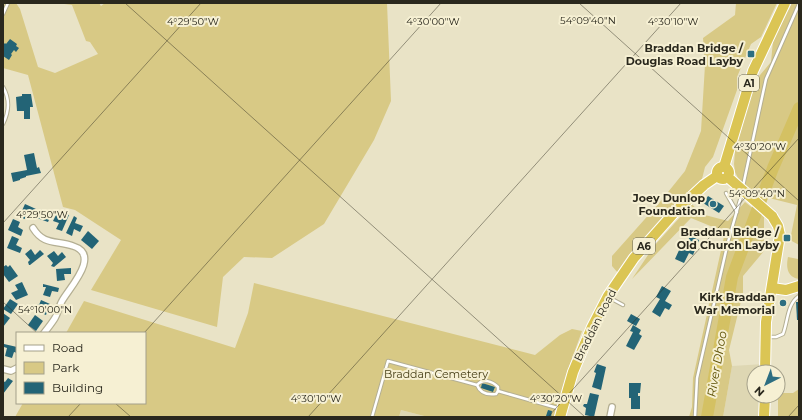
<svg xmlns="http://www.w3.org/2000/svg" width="802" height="420" font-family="Montserrat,sans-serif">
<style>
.built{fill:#ded7b3}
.green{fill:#d8c985}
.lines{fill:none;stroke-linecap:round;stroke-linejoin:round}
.river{stroke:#d4c163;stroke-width:12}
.building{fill:#236476}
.lane-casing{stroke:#b4af93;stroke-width:4.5}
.street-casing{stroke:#b4af93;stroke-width:8}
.highway-casing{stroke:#fff;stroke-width:12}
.lane{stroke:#fff;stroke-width:2.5}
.street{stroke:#fff;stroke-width:5.5}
.highway{stroke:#dbc554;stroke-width:10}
.highway-bridge-casing{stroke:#fff;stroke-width:12;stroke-linecap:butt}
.highway-bridge{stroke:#dbc554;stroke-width:10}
.ticks{fill:none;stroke:#2a281d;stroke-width:1;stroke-opacity:0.45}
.poi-dot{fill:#2d6e81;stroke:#f6f0d3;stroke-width:1.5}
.labels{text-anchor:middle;stroke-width:4;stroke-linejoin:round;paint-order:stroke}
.shield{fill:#f6f0d3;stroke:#676454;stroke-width:1}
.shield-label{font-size:10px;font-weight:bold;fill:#2a281d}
.poi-label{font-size:11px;font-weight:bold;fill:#2a281d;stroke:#f6f0d3;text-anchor:end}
.street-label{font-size:11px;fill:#2a281d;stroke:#f6f0d3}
.park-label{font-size:11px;fill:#484018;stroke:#f6f0d3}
.water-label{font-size:12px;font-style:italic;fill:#5b4e00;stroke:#f6f0d3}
.ticks-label{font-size:10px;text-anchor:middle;fill:#2a281d;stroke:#f6f0d3;stroke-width:4;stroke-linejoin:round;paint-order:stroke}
</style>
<rect width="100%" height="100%" fill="#e9e3c6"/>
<g class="built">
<path d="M764,364V372H754V396H763L762,417H723L732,366Z"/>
<path d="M401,410L428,417H399Z"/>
</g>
<g class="green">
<path d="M3,3H16L20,9L38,67L55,73L98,54L90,42L86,41L72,5L57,3H99L101,6L105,3H387L391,101L374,140L324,224L272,258L244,257L223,277L217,327L91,290L121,240L75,210L63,207L28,75L3,68Z"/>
<path d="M736,3H777L761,37L751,44L737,77V90L713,157L705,167L702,179L666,214L618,273L612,266V256L660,202L685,171L701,131L705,65L703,38L735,15Z"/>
<path d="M792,3H799V245L790,240L797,205L753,194L739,180L735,172L734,164L735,151L755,81L771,62L773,41Z"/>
<path d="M745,202L764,217V251L743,276V293L729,350L732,366L723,417H689L692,407L693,378L725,232L691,218L632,279L654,246L692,204L701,214L728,221Z"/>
<path d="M799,255V279C787,277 786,267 788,257L798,259Z"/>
<path d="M254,283L535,355L560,335L572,329L582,331L570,364L558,403L556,405L554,417H428L401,410L399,417H15L23,403H145V333H66L84,301L235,348L248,313Z"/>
<path d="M799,389V417H778V393H793Z"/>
</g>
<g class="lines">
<path class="river" d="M707,417L732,277L773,168L799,108"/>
</g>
<g class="building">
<path d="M10,39L17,44L16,46L19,48L16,52L14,50L11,54L12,55L9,60L3,56V49L4,47L3,45L5,43L6,44Z"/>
<path d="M22,94H31L33,107H30V119H24V111H17L16,97L22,96Z"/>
<path d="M34,153L37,168L39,167L41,173L26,176V177L20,179V180L13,182L11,173L27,170L24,155Z"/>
<path d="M708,196L724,206L719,213L703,203Z"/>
<path d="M25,204L36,209L33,215L27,213L25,219L19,217Z"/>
<path d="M41,209L52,213L48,222L37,218Z"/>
<path d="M57,213L63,216L64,213L69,215L62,231L56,229L59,223L53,221Z"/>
<path d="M74,216L77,218L75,223L83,226L80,232L74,229L72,236L66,233Z"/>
<path d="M13,219L20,222L18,227L23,230L21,236L8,230Z"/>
<path d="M88,231L99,241L92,249L81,240Z"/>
<path d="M12,236L19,239L16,245L22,248L20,253L7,248Z"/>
<path d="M690,236L699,240L693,255L689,253L684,263L675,259L680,248L684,250Z"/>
<path d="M31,249L35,255L40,250L44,254L30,265H29L28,262L30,260L25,254Z"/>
<path d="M54,251L58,256L62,252L66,257L54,267L51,266L53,263L47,256Z"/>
<path d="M6,265L8,267L10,265L18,276L9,282L3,274V267Z"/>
<path d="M71,268V274H64L65,280L57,281L56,269Z"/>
<path d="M22,282L28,295L16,300L11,293L18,290L15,285Z"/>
<path d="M43,284L59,288L58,292L52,291L50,297L43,295L46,287H43Z"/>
<path d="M662,286L671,291L665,301L672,305L669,310L665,308L660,317L652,312L660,299L656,297Z"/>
<path d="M10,299L18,304L11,314L3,309Z"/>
<path d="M41,300L50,304L46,315L37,311L39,309L35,307L37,304L39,305Z"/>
<path d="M796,302H799V320H797Z"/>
<path d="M3,313L10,318L3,327Z"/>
<path d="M631,314L640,319L636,326L627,321Z"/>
<path d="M35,315L43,321L36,331L28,325Z"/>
<path d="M633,325L641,330L639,334L642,336L634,350L626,346L633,332L630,331Z"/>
<path d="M4,344L17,347V353L14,352L12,358L5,356L7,348L4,347Z"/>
<path d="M597,364L606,367L601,390L592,387L596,373L594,372Z"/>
<path d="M8,378L13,381L3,394V381L5,382Z"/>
<path d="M482,383L495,387L493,392L481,388Z"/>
<path d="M629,383H641L640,393H638V396H640V409H631V398H629Z"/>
<path d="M590,393L599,395L594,417L585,415L586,408L583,406L584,404H587Z"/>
<path d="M548,410L552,411L551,417L546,416Z"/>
</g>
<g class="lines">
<g class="lane-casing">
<g id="lane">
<path d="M3,14L8,3"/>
<path d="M3,87C10,99 9,112 3,124"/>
<path d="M743,186L766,79L799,4"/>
<path d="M726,193L737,212"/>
<path d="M610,298L623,305"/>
<path d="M768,337H776L783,334C788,321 787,304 799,296"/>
<path d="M477,385C483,378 492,381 498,387V391"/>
<path d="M372,417L388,361L477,385C480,393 488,395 496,394L498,391L561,409"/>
<path d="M695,417L697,378L728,242L742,193"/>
</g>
</g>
<g class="street-casing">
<g id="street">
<path d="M33,228C44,246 57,240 73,246C101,255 70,287 62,301C59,306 58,313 55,318C52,323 48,328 44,333"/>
<path d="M3,369L11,371L17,368"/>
<path d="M610,417L612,407"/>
</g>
</g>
<g class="highway-casing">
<g id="highway">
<circle cx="723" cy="173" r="6"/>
<path d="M724,167L753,71L785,3"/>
<path d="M772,288L786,290L799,286"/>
<path d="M765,372L766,322L780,235L778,226L772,216"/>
<path d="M560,417L573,372L592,327L608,296L634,258L674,213L704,185L717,176"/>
<path d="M764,417L765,396"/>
</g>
</g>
<use href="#lane" class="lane"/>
<use href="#street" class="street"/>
<use href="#highway" class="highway"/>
<g class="highway-bridge-casing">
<path id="highway-bridge" d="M730,179L772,216"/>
</g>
<use href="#highway-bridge" class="highway-bridge"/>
</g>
<path class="ticks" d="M125,3L585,417M579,3L799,201M3,223L201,3M3,302L37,333M144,333L441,3M115,403L131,417M68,417L81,403M308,417L681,3M548,417L799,138M788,417L799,405"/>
<g class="poi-dot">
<rect x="747" y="50" width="8" height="8" rx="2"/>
<circle cx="713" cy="204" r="4"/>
<rect x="783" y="234" width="8" height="8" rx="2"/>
<circle cx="783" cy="303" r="4"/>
</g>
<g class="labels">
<g class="shield">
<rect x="739" y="75" width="20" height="16" rx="3"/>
<rect x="633" y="238" width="22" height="16" rx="3"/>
</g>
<g class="shield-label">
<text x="749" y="87">A1</text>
<text x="644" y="250">A6</text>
</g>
<g class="poi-label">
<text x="743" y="52">Braddan Bridge /<tspan x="743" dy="13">Douglas Road Layby</tspan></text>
<text x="705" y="202">Joey Dunlop<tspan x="705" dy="13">Foundation</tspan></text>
<text x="779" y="236">Braddan Bridge /<tspan x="779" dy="13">Old Church Layby</tspan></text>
<text x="775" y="301">Kirk Braddan<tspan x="775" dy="13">War Memorial</tspan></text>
</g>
<g class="street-label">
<text transform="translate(595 325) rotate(-63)" y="4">Braddan Road</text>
</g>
<g class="park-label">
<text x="436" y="378">Braddan Cemetery</text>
</g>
<g class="water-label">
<text transform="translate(717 364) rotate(-80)" y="4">River Dhoo</text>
</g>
</g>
<g class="ticks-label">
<text x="588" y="24">54°09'40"N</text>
<text x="193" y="25">4°29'50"W</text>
<text x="433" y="25">4°30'00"W</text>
<text x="673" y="25">4°30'10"W</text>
<text x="760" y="150">4°30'20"W</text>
<text x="757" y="197">54°09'40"N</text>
<text x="42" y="218">4°29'50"W</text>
<text x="45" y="313">54°10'00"N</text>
<text x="316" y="402">4°30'10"W</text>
<text x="556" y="402">4°30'20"W</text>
</g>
<rect width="802" height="420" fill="none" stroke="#2a281d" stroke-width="8"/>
<rect x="16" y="332" width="130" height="72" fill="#f6f0d3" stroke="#a4a08a"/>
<rect x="24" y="345" width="20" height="6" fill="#ffffff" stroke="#a4a08a"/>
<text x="52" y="352" font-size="12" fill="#2a281d">Road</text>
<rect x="24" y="362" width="20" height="12" fill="#d8c985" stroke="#a4a08a"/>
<text x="52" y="372" font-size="12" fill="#2a281d">Park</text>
<rect x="24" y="382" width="20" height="12" fill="#236476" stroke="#a4a08a"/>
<text x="52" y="392" font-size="12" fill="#2a281d">Building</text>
<g transform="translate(766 384) rotate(222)"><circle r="19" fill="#f6f0d3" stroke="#a4a08a"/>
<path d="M0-3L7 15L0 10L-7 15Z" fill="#2d6e81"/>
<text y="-6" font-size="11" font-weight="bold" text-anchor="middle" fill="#2a281d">N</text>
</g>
</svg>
